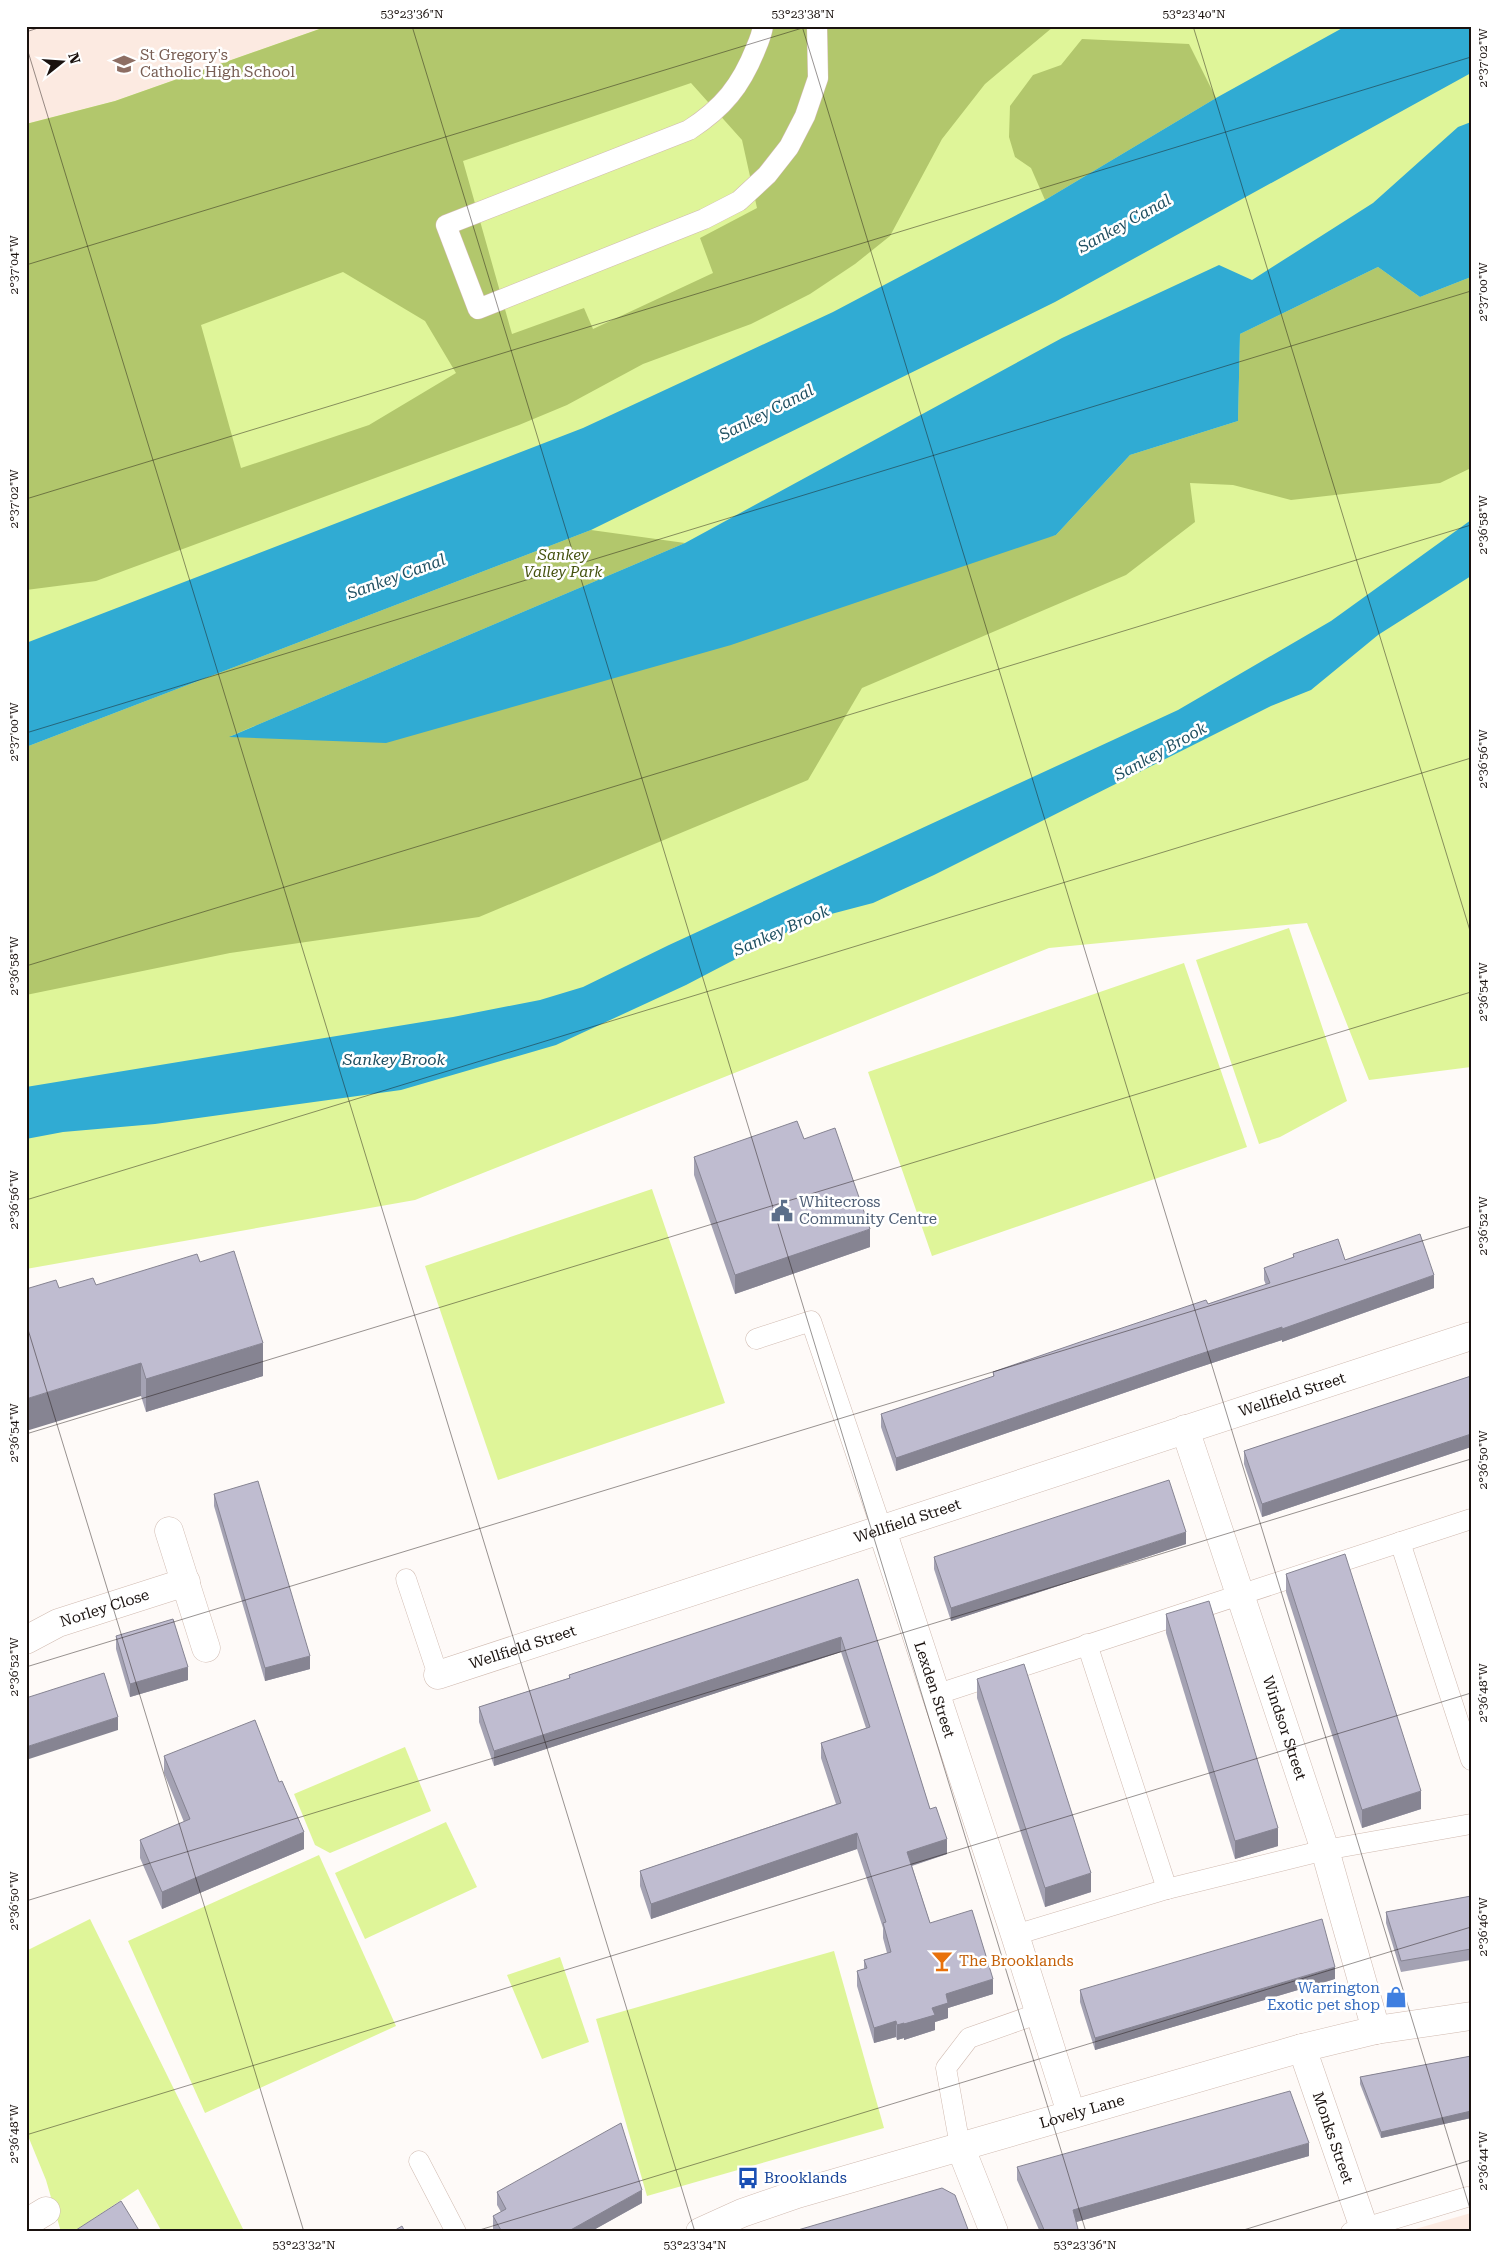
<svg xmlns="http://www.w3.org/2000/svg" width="1497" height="2258" font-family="'Roboto Serif',serif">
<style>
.built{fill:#fceae1}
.green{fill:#dff599}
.forest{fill:#b2c76c;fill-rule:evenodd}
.water{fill:#30abd3}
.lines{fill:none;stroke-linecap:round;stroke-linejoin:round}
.lane-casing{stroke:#d0bab0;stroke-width:21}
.street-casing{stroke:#d0bab0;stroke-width:29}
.secondary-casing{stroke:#d0bab0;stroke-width:29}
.lane{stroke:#fff;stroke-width:20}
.street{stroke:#fff;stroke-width:28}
.secondary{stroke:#fff;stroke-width:28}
.wall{fill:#a4a2b3}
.shaded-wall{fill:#868492}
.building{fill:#bfbcd0;stroke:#868492}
.ticks{fill:none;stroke:#1a120f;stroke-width:1;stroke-opacity:0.45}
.labels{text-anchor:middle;stroke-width:5;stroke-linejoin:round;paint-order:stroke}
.education-label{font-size:15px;fill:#785e54;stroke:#fff;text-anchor:start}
.park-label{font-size:15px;font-style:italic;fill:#465310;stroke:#fff}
.service-label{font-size:15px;fill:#4e5e75;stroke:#fff;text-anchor:start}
.street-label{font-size:15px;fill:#1a120f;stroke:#fff}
.food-label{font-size:15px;fill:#c56008;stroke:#fff;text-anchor:start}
.shop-label{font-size:15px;fill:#366cbe;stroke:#fff;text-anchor:end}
.transit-label{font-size:15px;fill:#164399;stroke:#fff;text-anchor:start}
.water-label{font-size:16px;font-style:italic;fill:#1e4e60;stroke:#fff}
.neatline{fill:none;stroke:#1a120f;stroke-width:2}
.ticks-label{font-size:12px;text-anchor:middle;fill:#1a120f}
</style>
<rect width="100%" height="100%" fill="#fefaf8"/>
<g class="built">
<path d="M26,26H328L115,101L26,124Z"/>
<path d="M1471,2213V2232H1405Z"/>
</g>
<g class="green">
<path d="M328,26H1471V1067L1369,1080L1307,923L1049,948L415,1200L26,1269V124L115,101Z"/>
<path d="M1289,928L1347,1101L1280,1137L1259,1144L1196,960Z"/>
<path d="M1184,963L1247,1147L932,1256L868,1072Z"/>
<path d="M652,1189L725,1403L498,1480L425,1266Z"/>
<path d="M405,1747L431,1811L330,1853L315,1845L294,1794Z"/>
<path d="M446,1822L477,1887L365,1939L335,1873Z"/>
<path d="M319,1855L396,2026L205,2113L128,1941Z"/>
<path d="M90,1919L244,2231L243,2232H162L138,2189L73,2232H61L46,2180L26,2131V1951Z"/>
<path d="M834,1951L884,2128L647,2196L596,2019Z"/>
<path d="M560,1957L589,2042L542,2059L507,1975Z"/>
</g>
<g class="forest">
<path d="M328,26H1052L1053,27L985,84L942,139L890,236L855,264L810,294L751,324L643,364L567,405L519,425L96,581L26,590V124L115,101ZM691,83L742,140L757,208L700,238L713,273L593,329L584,308L512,334L463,161ZM343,272L425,321L456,373L369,425L241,468L201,325Z"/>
<path d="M1082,39L1189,44L1216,98L1045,200L1031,168L1015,157L1009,137L1010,106L1033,75L1061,65Z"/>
<path d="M1378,267L1420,297L1471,277V468L1440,483L1291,500L1233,485L1190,483L1195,522L1126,575L862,688L808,780L479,917L230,953L26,995V747L591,530L685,543L231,736L1056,535L1130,455L1238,421L1240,334Z"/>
</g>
<g class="water">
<path d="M1346,26H1471V73L1055,302L591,530L26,747V643L583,428L833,312L1045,200L1216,98Z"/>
<path d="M1471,122V277L1420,297L1378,267L1240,334L1238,421L1130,455L1056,535L731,645L386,743L229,737L685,543L1062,338L1219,265L1252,280L1373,203L1458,127Z"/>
<path d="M1471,520V576L1378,635L1311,690L1271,706L934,875L873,903L812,919L686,985L556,1045L401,1090L155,1124L63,1132L26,1139V1087L453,1017L540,1000L583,987L669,945L1178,710L1331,621Z"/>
</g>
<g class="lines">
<g class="lane-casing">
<g id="lane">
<path d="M763,26C762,34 759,41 756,48C741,86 723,108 689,130L446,225L478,309L704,219L739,201L767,175L789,147L805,116L818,78L817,26"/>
<path d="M756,1339L811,1321L882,1530"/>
<path d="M1400,1542L1471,1760"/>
<path d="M406,1579L438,1675"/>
<path d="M1087,1644L1167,1889"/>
<path d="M935,1695L1471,1519"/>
<path d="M1015,1935L1167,1889L1325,1850L1471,1824"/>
<path d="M960,2146L946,2068L969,2038L1040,2013"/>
<path d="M419,2161L456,2232"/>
<path d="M1351,2232L1467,2197"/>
</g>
</g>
<g class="street-casing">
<g id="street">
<path id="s1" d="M1185,1429L1325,1850L1376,2030"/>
<path id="s2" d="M882,1530L1015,1935L1071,2113"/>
<path d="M169,1531L206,1648"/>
<path id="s3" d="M26,1640L58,1623L186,1582"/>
<path id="s4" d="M438,1675L1471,1336"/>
<path id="s5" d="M1302,2048L1364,2228"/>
<path d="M960,2146L994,2232"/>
<path d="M26,2223L46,2211"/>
</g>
</g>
<g class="secondary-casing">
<g id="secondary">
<path id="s6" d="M700,2232L742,2213L797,2194L1302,2048L1376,2030L1471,2016"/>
</g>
</g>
<use href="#lane" class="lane"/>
<use href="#street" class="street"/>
<use href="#secondary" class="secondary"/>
</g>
<g class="wall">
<path d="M694,1157L870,1247L735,1294L694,1175Z"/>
<path d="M1293,1254L1345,1260L1434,1288L1282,1342V1340L1188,1371L896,1471L881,1427V1414L993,1377V1372L1208,1304L1266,1285L1264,1280V1268L1293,1258Z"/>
<path d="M200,1262L263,1376L146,1412L141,1396L59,1288L96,1285Z"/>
<path d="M1471,1376V1447L1262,1517L1244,1464V1451Z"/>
<path d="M214,1494L310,1669L265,1681L214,1506Z"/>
<path d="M1186,1544L951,1621L934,1569V1557Z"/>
<path d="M1286,1574L1421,1809L1362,1828L1286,1592Z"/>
<path d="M858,1579L930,1809L947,1854L912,1866L930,1923L993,1994L948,2008V2018L935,2022V2030L904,2040V2038L897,2040L896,2037L874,2043L857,1986V1971L864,1969V1960L887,1953L883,1938V1928L857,1849L651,1919L640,1886V1871L836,1804L821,1758V1743L866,1728L841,1652L494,1766L479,1722V1707L569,1678V1675Z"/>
<path d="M1166,1614L1278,1846L1235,1859L1166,1633Z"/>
<path d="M116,1636L188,1680L130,1697L116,1649Z"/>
<path d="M977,1679L1091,1892L1045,1907L977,1698Z"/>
<path d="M164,1756L279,1782L304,1849L162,1909L140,1858V1840L184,1822L164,1773Z"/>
<path d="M1471,1896V1960L1401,1972L1386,1923V1912Z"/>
<path d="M1335,1979L1095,2050L1080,2002V1990Z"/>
<path d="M1471,2056V2118L1381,2138L1360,2084V2077Z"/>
<path d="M1309,2156L1076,2222L1078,2232H1040L1017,2180V2167Z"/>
<path d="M497,2192L642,2203L590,2232H495L493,2229V2216L501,2212L497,2205Z"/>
</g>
<g class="shaded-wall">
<path d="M870,1229V1247L735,1294V1275Z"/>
<path d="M1434,1275V1288L1282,1342V1329Z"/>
<path d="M1282,1327V1340L1188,1371L896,1471V1458L1188,1358Z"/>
<path d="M263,1343V1376L146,1412V1379Z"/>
<path d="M141,1363V1396L26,1431V1399Z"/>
<path d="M1471,1434V1447L1262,1517V1504Z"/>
<path d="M1186,1532V1544L951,1621V1608Z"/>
<path d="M841,1637V1652L494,1766V1751Z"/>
<path d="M310,1656V1669L265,1681V1668Z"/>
<path d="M188,1667V1680L130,1697V1684Z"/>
<path d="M118,1717V1730L26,1760V1747Z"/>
<path d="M1421,1791V1809L1362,1828V1810Z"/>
<path d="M1278,1828V1846L1235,1859V1841Z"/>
<path d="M304,1832V1849L162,1909V1892Z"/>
<path d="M857,1833V1849L651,1919V1904Z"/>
<path d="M947,1839V1854L907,1867V1852Z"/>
<path d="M1091,1873V1892L1045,1907V1888Z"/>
<path d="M1335,1967V1979L1095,2050V2038Z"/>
<path d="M993,1979V1994L948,2008V2018L935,2022V2030L904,2040V2024L932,2008L946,1994Z"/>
<path d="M896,2021V2037L874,2043V2028Z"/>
<path d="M904,2023V2038L897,2040V2025Z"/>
<path d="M1471,2111V2118L1381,2138V2132Z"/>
<path d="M1309,2143V2156L1073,2223V2210Z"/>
<path d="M642,2190V2203L590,2232H567Z"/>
<path d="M1078,2229V2232H1069Z"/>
</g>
<g class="building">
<path d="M797,1121L804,1139L835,1128L870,1229L735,1275L694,1157Z"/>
<path d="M1420,1234L1434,1275L1282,1329V1327L1188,1358L896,1458L881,1414L994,1376L993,1372L1086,1340L1206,1300L1208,1304L1270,1283L1264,1268L1294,1257L1293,1254L1338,1239L1345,1260Z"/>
<path d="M234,1251L263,1343L146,1379L141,1363L26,1399V1289L56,1280L59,1288L93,1278L96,1285L197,1254L200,1262Z"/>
<path d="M1471,1376V1434L1262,1504L1244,1451Z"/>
<path d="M1169,1480L1186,1532L951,1608L934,1557Z"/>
<path d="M258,1481L310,1656L265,1668L214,1494Z"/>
<path d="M1345,1554L1421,1791L1362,1810L1286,1574Z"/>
<path d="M858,1579L930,1809L936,1807L947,1839L907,1852L930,1923L972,1910L993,1979L946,1994L948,2003L932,2008L935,2015L904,2024V2023L897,2025L896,2021L874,2028L857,1971L867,1968L864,1960L891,1952L883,1923L886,1922L857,1833L651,1904L640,1871L841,1803L821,1743L870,1727L841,1637L494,1751L479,1707L570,1678L569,1675Z"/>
<path d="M1209,1601L1278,1828L1235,1841L1166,1614Z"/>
<path d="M173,1619L188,1667L130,1684L116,1636Z"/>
<path d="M1024,1664L1091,1873L1045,1888L977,1679Z"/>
<path d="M104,1673L118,1717L26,1747V1698Z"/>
<path d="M255,1720L279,1782L282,1781L304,1832L162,1892L140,1840L190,1819L164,1756Z"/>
<path d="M1471,1896V1949L1401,1961L1386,1912Z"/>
<path d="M1322,1919L1335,1967L1095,2038L1080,1990Z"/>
<path d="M1471,2056V2111L1381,2132L1360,2077Z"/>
<path d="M1290,2091L1309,2143L1073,2210L1078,2229L1069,2232H1045L1017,2167Z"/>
<path d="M621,2123L642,2190L567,2232H502L493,2216L506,2209L497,2192Z"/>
<path d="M942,2188L955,2195L969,2232H791Z"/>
<path d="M121,2201L140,2232H73Z"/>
<path d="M402,2226L405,2232H392Z"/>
</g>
<path class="ticks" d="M412,26L1086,2232M802,26L1471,2212M1193,26L1471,934M26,32L44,26M26,45L695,2232M26,265L809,26M26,499L1471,57M26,733L1471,291M26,966L1471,525M26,1200L1471,758M26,1323L304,2232M26,1434L1471,992M26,1667L1471,1226M26,1901L1471,1459M26,2135L1471,1693M473,2232L1471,1927M1237,2232L1471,2160"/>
<defs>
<g id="school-bare" transform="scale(1.725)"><path d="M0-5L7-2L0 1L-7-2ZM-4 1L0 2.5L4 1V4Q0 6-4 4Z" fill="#8d6e63" stroke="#fff" stroke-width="2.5" paint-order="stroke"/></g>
<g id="civic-bare" transform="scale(1.725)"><path d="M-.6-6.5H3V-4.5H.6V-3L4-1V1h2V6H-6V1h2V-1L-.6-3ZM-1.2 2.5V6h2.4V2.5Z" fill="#5c6f8a" stroke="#fff" stroke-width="2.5" paint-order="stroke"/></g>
<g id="bar-bare" transform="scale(1.725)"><path d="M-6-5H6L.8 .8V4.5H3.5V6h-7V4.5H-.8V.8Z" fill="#e8710a" stroke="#fff" stroke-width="2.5" paint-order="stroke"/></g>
<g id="shop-bare" transform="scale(1.725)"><path d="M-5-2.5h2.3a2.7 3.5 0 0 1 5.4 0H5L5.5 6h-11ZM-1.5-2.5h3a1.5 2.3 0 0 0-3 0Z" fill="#3f7fe0" stroke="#fff" stroke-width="2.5" paint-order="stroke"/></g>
<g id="bus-bare" transform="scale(1.725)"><path d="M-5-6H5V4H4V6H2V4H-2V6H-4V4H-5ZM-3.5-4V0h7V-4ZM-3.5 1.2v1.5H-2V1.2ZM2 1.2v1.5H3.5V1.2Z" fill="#1a4fb4" stroke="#fff" stroke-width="2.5" paint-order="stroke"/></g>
</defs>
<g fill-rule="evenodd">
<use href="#school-bare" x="124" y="64"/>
<use href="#civic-bare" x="782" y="1211"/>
<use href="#bar-bare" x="942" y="1961"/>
<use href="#shop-bare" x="1396" y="1997"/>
<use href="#bus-bare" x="748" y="2178"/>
</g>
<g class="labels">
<g class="education-label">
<text x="140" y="60">St Gregory's<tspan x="140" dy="17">Catholic High School</tspan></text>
</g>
<g class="park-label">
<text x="563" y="560">Sankey<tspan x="563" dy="17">Valley Park</tspan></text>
</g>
<g class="service-label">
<text x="799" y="1207">Whitecross<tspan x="799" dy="17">Community Centre</tspan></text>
</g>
<g class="street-label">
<text dy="5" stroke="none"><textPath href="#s4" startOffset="899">Wellfield Street</textPath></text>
<text dy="5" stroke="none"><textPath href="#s4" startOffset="494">Wellfield Street</textPath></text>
<text dy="5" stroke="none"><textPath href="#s3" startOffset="85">Norley Close</textPath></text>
<text dy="5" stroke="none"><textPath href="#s4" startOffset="89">Wellfield Street</textPath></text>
<text dy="5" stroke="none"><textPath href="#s2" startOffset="168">Lexden Street</textPath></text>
<text dy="5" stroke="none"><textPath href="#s1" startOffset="315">Windsor Street</textPath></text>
<text dy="5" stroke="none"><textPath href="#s6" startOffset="401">Lovely Lane</textPath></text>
<text dy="5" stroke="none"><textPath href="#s5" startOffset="95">Monks Street</textPath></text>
</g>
<g class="food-label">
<text x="959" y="1966">The Brooklands</text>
</g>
<g class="shop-label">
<text x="1380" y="1993">Warrington<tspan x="1380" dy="17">Exotic pet shop</tspan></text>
</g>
<g class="transit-label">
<text x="764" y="2183">Brooklands</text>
</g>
<g class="water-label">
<text transform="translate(1124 223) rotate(-29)" y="6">Sankey Canal</text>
<text transform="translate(766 412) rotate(-27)" y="6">Sankey Canal</text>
<text transform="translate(396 576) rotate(-20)" y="6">Sankey Canal</text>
<text transform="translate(1160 751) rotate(-29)" y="6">Sankey Brook</text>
<text transform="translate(781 930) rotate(-24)" y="6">Sankey Brook</text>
<text x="394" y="1065">Sankey Brook</text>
</g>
</g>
<rect width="1497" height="2258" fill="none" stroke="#ffffff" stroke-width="55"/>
<g transform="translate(62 62) rotate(73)" stroke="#ffffff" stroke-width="4" paint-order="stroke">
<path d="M0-4L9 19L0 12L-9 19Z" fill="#1a120f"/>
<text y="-8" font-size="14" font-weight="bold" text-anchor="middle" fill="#1a120f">N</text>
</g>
<rect x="28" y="28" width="1442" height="2202" class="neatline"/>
<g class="ticks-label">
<text x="412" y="18">53°23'36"N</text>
<text x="803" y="18">53°23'38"N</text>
<text x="1194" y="18">53°23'40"N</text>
<text transform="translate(1483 58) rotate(-90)" y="4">2°37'02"W</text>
<text transform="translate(14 265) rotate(-90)" y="4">2°37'04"W</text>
<text transform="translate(1483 292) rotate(-90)" y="4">2°37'00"W</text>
<text transform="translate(14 499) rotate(-90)" y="4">2°37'02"W</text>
<text transform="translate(1483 525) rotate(-90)" y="4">2°36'58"W</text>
<text transform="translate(14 732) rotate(-90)" y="4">2°37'00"W</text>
<text transform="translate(1483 759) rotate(-90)" y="4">2°36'56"W</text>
<text transform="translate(14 966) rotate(-90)" y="4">2°36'58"W</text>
<text transform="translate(1483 992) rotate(-90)" y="4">2°36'54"W</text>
<text transform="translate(14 1200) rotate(-90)" y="4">2°36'56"W</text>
<text transform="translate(1483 1226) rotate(-90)" y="4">2°36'52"W</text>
<text transform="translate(14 1433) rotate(-90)" y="4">2°36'54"W</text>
<text transform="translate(1483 1460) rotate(-90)" y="4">2°36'50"W</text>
<text transform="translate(14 1667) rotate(-90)" y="4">2°36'52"W</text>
<text transform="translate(1483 1693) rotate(-90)" y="4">2°36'48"W</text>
<text transform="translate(14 1901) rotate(-90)" y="4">2°36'50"W</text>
<text transform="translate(1483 1927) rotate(-90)" y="4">2°36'46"W</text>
<text transform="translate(14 2134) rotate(-90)" y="4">2°36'48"W</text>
<text transform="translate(1483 2161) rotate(-90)" y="4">2°36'44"W</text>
<text x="304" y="2249">53°23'32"N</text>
<text x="695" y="2249">53°23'34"N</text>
<text x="1085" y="2249">53°23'36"N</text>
</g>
</svg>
